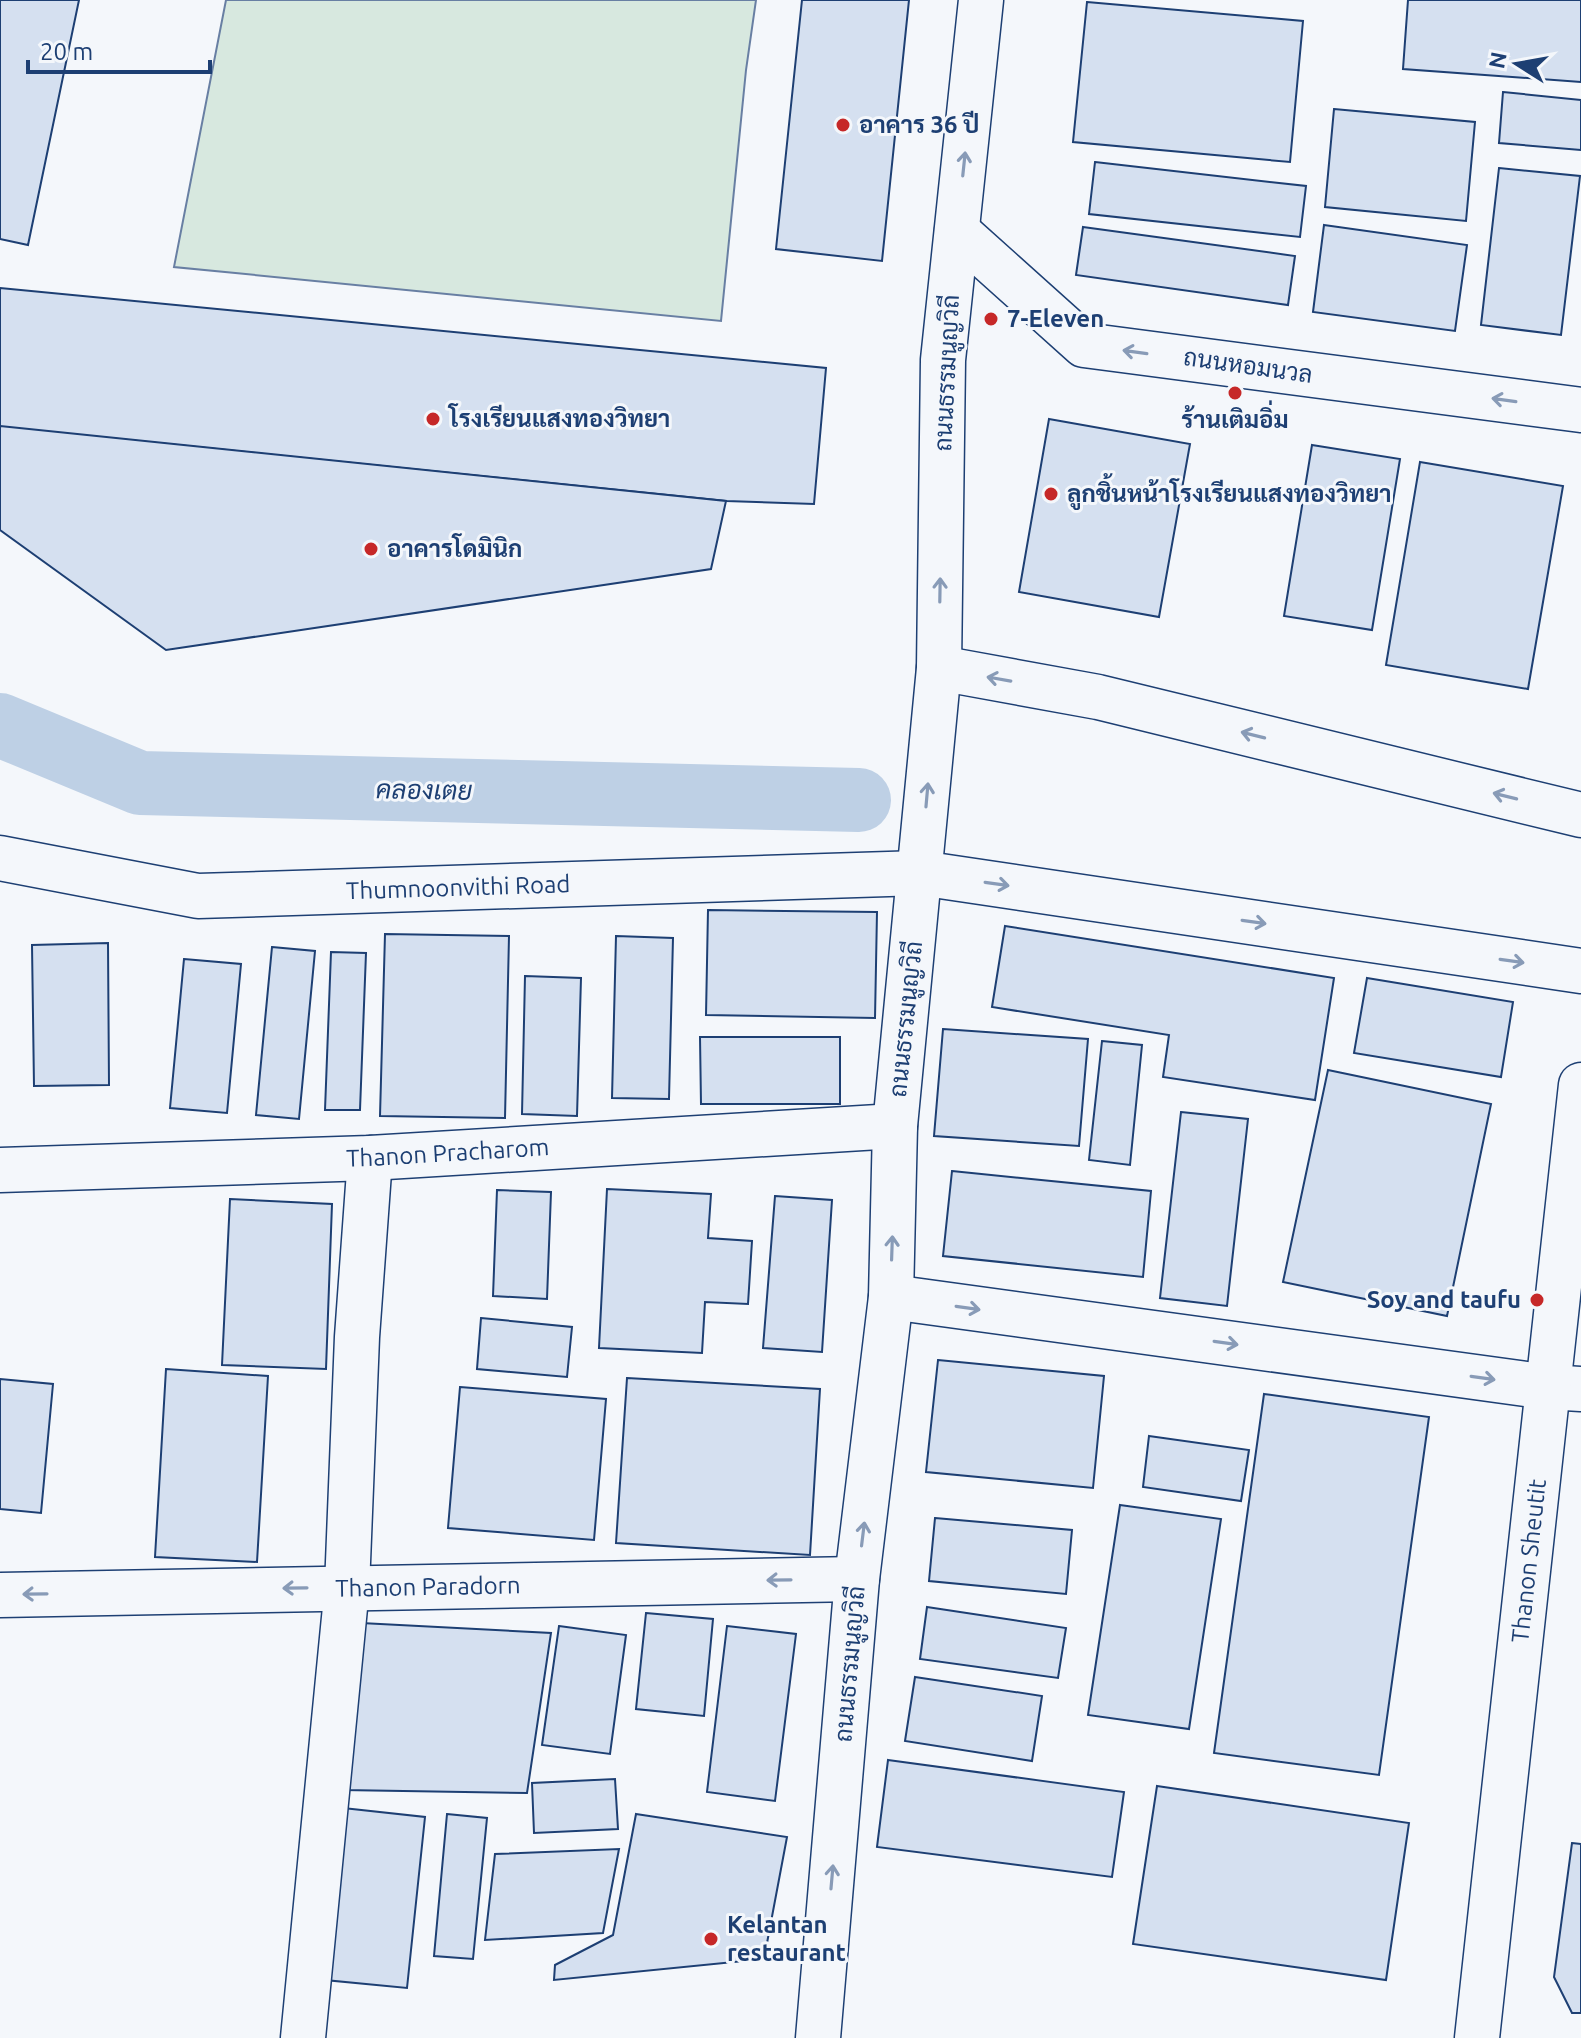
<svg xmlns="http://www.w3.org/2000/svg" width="1581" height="2038" font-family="Ubuntu,Sarabun,sans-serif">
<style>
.green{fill:#d7e8df;stroke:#687fa3;stroke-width:2}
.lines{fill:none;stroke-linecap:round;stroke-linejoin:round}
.canal{stroke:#bed0e5;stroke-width:64}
.building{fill:#d5e0f0;stroke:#1d3f73;stroke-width:2}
.street-casing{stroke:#1d3f73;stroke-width:47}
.secondary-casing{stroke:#1d3f73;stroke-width:47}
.street{stroke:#f4f7fb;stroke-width:44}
.secondary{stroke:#f4f7fb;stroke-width:44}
.oneway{stroke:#889bb7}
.poi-dot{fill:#c62828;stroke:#f4f7fb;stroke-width:3}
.labels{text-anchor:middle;stroke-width:6;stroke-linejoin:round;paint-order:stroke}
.poi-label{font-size:24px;font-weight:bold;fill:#1d3f73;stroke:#f4f7fb;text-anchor:start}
.street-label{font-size:24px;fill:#1d3f73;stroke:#f4f7fb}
.water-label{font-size:26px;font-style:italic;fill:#1d3f73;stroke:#f4f7fb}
</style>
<rect width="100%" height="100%" fill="#f4f7fb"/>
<path class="green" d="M226,0H756L746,70L721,321L174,267Z"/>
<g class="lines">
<path class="canal" d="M0,725L140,783L859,800"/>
</g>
<g class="building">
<path d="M0,0H79L28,245L0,239Z"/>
<path d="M802,0H909L882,261L776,249Z"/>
<path d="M1408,0H1581V82L1403,69Z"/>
<path d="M1087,2L1303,21L1290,162L1073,142Z"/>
<path d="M1503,92L1581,100V150L1499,143Z"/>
<path d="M1334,109L1475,122L1466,221L1325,207Z"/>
<path d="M1095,162L1306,186L1300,237L1089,214Z"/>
<path d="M1499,168L1580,176L1561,335L1481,325Z"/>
<path d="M1324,225L1467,245L1455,331L1313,312Z"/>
<path d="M1083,227L1295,256L1288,305L1076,275Z"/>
<path d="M0,288L826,368L814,504L726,501L0,427Z"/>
<path d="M1049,419L1190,444L1159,617L1019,592Z"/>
<path d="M0,426L726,501L711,569L166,650L0,530Z"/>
<path d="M1312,445L1400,459L1372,630L1284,616Z"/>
<path d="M1420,462L1563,486L1528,689L1386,665Z"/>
<path d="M708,910L877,912L875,1018L706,1015Z"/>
<path d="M1005,926L1334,978L1315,1100L1163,1077L1169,1035L992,1007Z"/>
<path d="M385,934L509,936L505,1118L380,1116Z"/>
<path d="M616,936L673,938L669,1099L612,1098Z"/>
<path d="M108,943L109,1085L34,1086L32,945Z"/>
<path d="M272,947L315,951L299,1119L256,1115Z"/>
<path d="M331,952L366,953L360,1110H325Z"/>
<path d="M184,959L241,964L227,1113L170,1108Z"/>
<path d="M525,976L581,978L577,1116L522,1114Z"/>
<path d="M1367,978L1513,1002L1501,1077L1354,1053Z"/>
<path d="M943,1029L1088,1039L1079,1146L934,1136Z"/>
<path d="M700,1037H840V1104H701Z"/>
<path d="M1102,1041L1142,1045L1130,1165L1089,1160Z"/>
<path d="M1328,1070L1491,1104L1447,1316L1283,1282Z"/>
<path d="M1181,1112L1248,1119L1227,1306L1160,1298Z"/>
<path d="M952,1171L1151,1191L1143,1277L943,1256Z"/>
<path d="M607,1189L711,1194L708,1238L752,1241L748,1304L705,1302L702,1353L599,1348Z"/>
<path d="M497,1190L551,1192L547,1299L493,1296Z"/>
<path d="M775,1196L832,1200L822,1352L763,1348Z"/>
<path d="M230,1199L332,1204L326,1369L222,1365Z"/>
<path d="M481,1318L572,1327L567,1377L477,1369Z"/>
<path d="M938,1360L1104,1376L1093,1488L926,1472Z"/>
<path d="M166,1369L268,1376L257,1562L155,1557Z"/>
<path d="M627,1378L820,1389L810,1555L616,1543Z"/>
<path d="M0,1379L53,1384L41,1513L0,1509Z"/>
<path d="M460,1387L606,1399L594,1540L448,1528Z"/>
<path d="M1264,1394L1429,1417L1379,1775L1214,1753Z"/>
<path d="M1149,1436L1249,1450L1241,1501L1143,1487Z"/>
<path d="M1120,1505L1221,1519L1189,1729L1088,1715Z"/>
<path d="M935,1518L1072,1530L1066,1594L929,1581Z"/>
<path d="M927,1607L1066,1628L1058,1678L920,1659Z"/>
<path d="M646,1613L713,1619L704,1716L636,1709Z"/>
<path d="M361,1623L551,1633L527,1793L343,1790Z"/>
<path d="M559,1626L626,1635L610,1754L542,1745Z"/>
<path d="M727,1626L796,1634L775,1801L707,1792Z"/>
<path d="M915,1677L1042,1696L1032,1761L905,1741Z"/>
<path d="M888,1760L1124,1792L1112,1877L877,1847Z"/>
<path d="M615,1779L618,1829L534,1833L532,1783Z"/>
<path d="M1157,1786L1409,1823L1386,1980L1133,1944Z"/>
<path d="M343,1808L425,1817L407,1988L325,1980Z"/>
<path d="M447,1814L487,1818L473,1959L434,1956Z"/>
<path d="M636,1814L787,1837L764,1959L554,1980L555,1965L613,1935Z"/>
<path d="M1572,1843L1581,1844V2013H1572L1554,1977Z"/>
<path d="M619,1849L603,1933L485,1940L495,1854Z"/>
</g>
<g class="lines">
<g class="street-casing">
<g id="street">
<path d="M957,231L1084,345L1581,410"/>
<path d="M939,668L1098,697L1581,815"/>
<path id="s1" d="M0,858L198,896L920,873L1581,971"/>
<path id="s2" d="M0,1170L370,1158L895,1126"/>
<path d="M891,1297L1548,1387L1581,1389"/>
<path id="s3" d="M0,1595L857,1579"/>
<path d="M303,2038L347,1587L357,1337L370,1158"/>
<path id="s4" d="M1477,2038L1581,1085"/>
</g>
</g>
<g class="secondary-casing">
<path id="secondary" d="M818,2038L857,1579L891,1297L895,1126L939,668L943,360L981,0"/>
</g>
<use href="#street" class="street"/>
<use href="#secondary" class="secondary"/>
</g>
<defs><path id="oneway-shaft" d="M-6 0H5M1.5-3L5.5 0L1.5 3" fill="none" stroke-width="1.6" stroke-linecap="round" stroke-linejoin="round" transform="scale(2)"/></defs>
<g class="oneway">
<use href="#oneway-shaft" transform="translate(964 164) rotate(-84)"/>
<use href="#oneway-shaft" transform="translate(1135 352) rotate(-172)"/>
<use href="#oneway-shaft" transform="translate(1504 400) rotate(-172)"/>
<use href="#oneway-shaft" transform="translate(940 590) rotate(-89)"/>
<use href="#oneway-shaft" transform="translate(999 679) rotate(-170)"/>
<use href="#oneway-shaft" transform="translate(1253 735) rotate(-166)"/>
<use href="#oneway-shaft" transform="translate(927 795) rotate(-85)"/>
<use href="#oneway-shaft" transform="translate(1505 796) rotate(-166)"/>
<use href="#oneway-shaft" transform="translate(997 884) rotate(8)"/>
<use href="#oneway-shaft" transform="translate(1254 922) rotate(8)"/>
<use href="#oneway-shaft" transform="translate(1512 961) rotate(8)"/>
<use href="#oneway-shaft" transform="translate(892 1248) rotate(-88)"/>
<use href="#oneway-shaft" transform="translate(968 1308) rotate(8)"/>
<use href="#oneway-shaft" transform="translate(1226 1343) rotate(8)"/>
<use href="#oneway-shaft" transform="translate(1483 1378) rotate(8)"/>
<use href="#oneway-shaft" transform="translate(863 1534) rotate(-83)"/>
<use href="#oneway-shaft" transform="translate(779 1580) rotate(179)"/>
<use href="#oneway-shaft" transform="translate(295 1588) rotate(179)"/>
<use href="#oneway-shaft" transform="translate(35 1594) rotate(179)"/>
<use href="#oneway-shaft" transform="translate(832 1877) rotate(-85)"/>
</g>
<g class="poi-dot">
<circle cx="843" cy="125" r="8"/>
<circle cx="991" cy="319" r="8"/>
<circle cx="1235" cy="393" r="8"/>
<circle cx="433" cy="419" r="8"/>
<circle cx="1051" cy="494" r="8"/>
<circle cx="371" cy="549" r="8"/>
<circle cx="1537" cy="1300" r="8"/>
<circle cx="711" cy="1939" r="8"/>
</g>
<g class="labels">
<g class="poi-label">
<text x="859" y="133">อาคาร 36 ปี</text>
<text x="1007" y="327">7-Eleven</text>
<text x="449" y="427">โรงเรียนแสงทองวิทยา</text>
<text x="1235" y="428" text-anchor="middle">ร้านเติมอิ่ม</text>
<text x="1067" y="502">ลูกชิ้นหน้าโรงเรียนแสงทองวิทยา</text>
<text x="387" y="557">อาคารโดมินิก</text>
<text x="1521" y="1308" text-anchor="end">Soy and taufu</text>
<text x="727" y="1933">Kelantan<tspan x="727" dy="28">restaurant</tspan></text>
</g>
<g class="street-label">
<text transform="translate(1248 366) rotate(8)" y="8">ถนนหอมนวล</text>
<text transform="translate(947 373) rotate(-87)" y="8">ถนนธรรมนูญวิถี</text>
<text dy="8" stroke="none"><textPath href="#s1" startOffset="462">Thumnoonvithi Road</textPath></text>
<text transform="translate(906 1019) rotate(-84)" y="8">ถนนธรรมนูญวิถี</text>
<text dy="8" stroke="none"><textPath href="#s2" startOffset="448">Thanon Pracharom</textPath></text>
<text dy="8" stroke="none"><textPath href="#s4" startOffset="480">Thanon Sheutit</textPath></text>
<text dy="8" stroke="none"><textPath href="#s3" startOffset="428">Thanon Paradorn</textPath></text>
<text transform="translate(850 1664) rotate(-85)" y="8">ถนนธรรมนูญวิถี</text>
</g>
<g class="water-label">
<text transform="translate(424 790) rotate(1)" y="9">คลองเตย</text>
</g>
</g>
<g transform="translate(1517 64) rotate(281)" stroke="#f4f7fb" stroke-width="6" paint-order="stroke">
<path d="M0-6L14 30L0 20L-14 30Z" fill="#1d3f73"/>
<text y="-12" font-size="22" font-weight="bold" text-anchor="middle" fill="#1d3f73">N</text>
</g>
<path d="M28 60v12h182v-12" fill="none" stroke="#1d3f73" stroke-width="4"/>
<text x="40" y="60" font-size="24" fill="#1d3f73" stroke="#f4f7fb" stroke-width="6" paint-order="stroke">20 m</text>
</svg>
